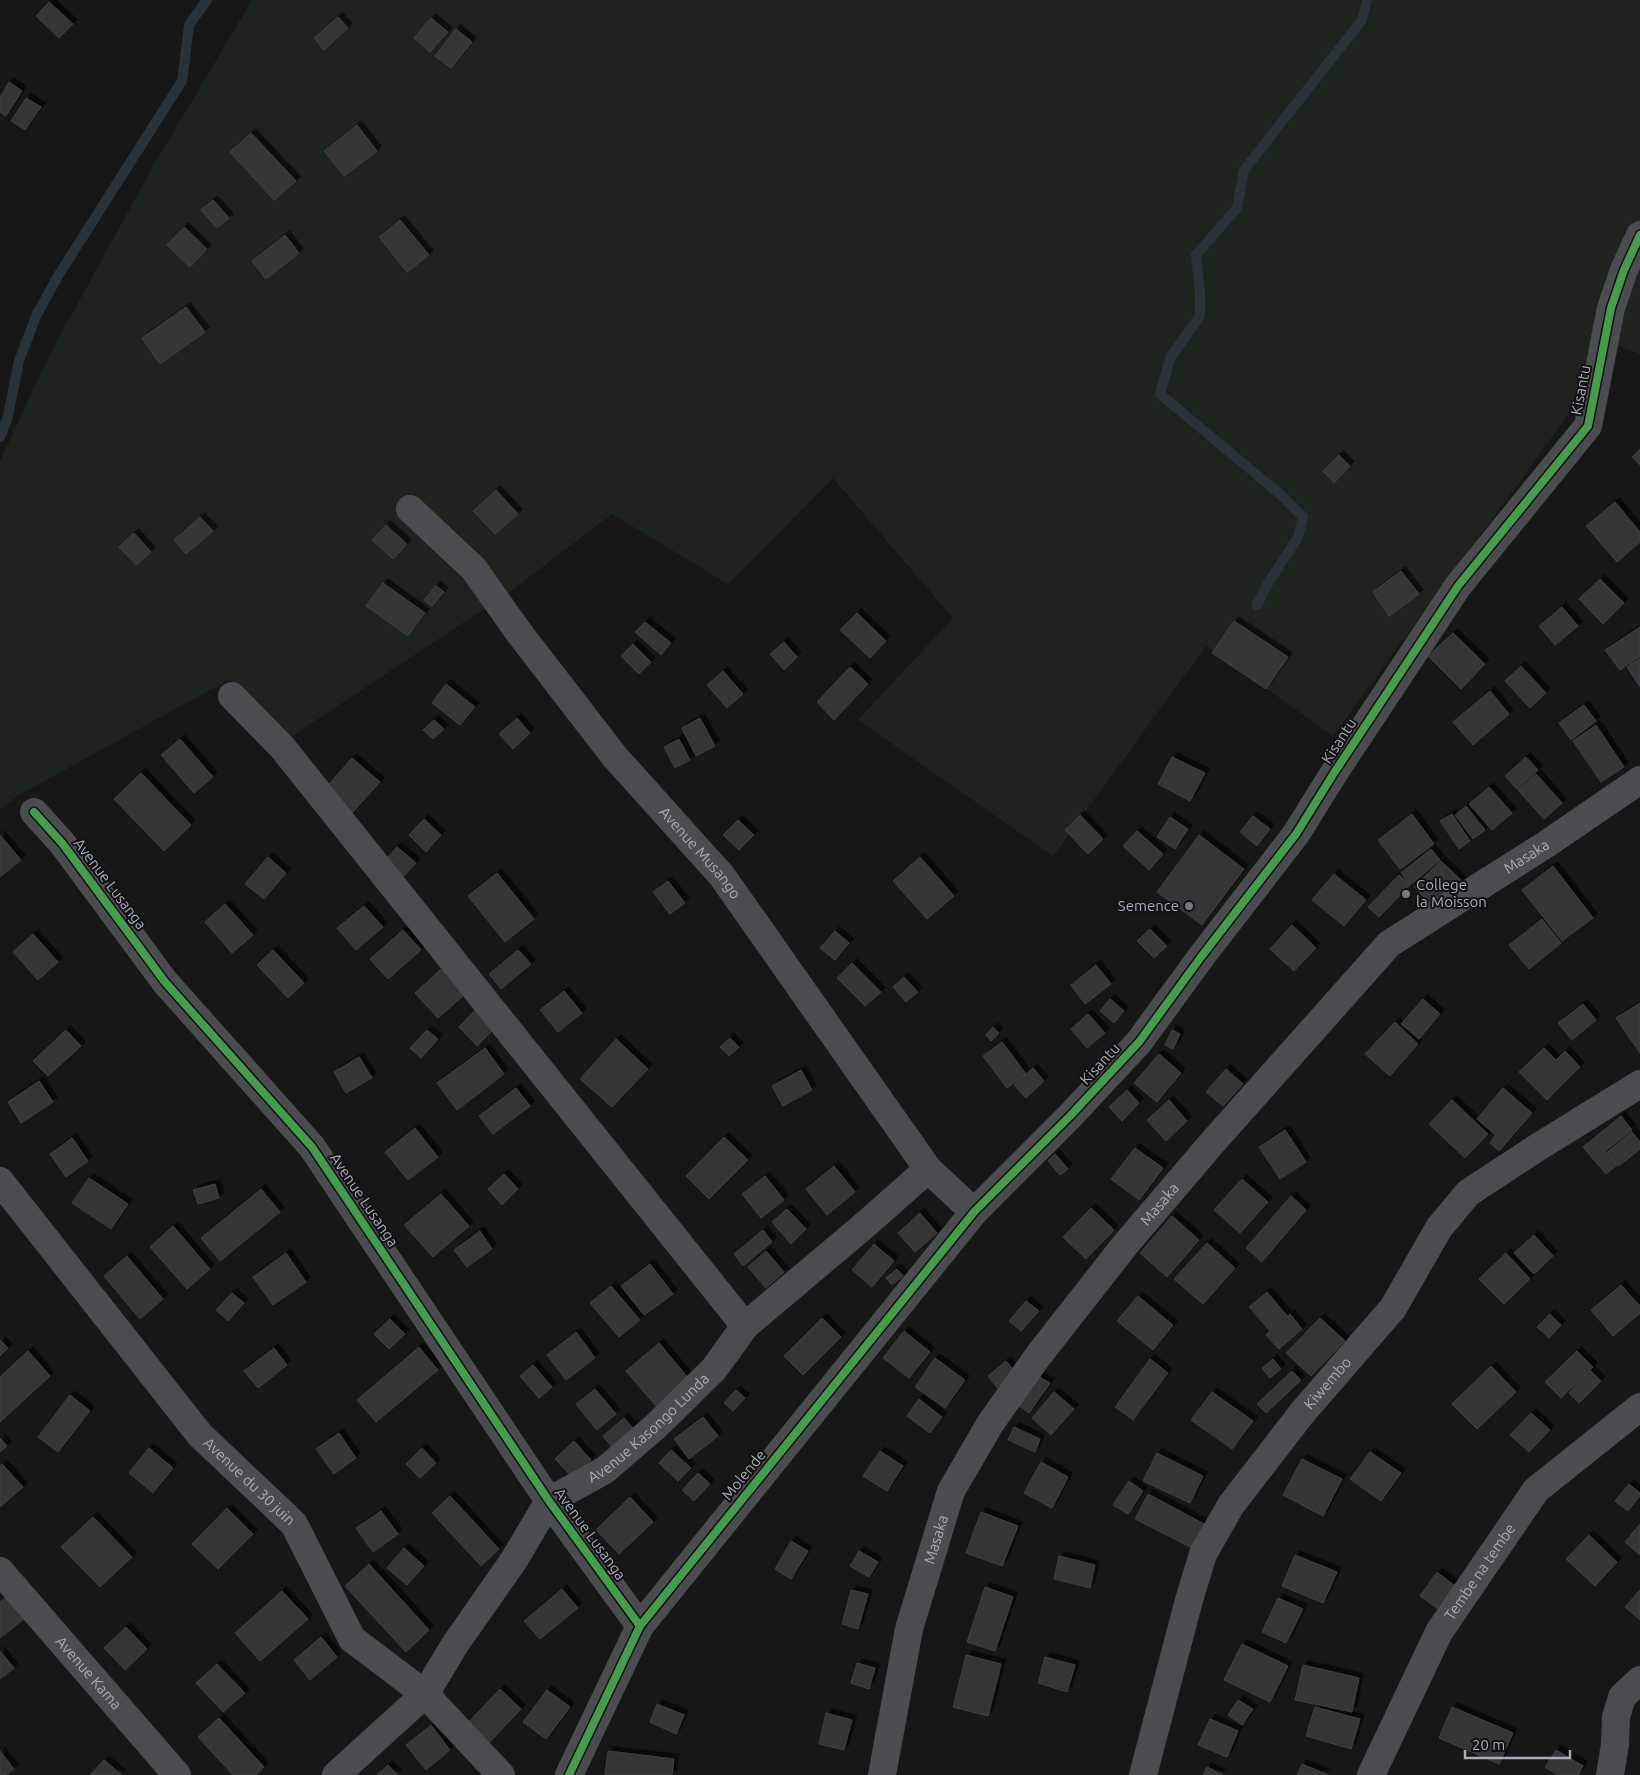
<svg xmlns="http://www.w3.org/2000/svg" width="1640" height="1775" font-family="Ubuntu,sans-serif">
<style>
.green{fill:#1d241e}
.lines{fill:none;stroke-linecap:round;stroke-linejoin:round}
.stream{stroke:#2a3239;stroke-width:10}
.building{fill:#353536;stroke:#3f4043;filter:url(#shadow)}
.minor{stroke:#4b4c50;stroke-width:28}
.cycleway-casing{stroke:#111113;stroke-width:11}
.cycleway{stroke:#469c4c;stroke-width:8}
.poi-dot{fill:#757880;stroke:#111113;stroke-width:2}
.labels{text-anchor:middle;stroke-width:4;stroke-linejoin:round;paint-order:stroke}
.street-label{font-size:15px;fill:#a8adb8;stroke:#111113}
.poi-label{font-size:15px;fill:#a8adb8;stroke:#111113;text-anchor:start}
</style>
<defs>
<filter id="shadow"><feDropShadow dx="4.5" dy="-4.5" stdDeviation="0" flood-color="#0009"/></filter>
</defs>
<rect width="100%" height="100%" fill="#171717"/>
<path class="green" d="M252,0H1640V354L1619,346L1333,736L1206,646L1053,856L858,720L953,618L833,478L728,584L612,514L511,591L286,740L230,679L19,795L0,810V461L50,354L152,168Z"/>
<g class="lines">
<g class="stream">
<path d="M0,437L7,420L19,361L36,316L58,276L182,81L189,25L207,0"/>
<path d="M1257,605L1267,585L1298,537L1303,517L1281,495L1160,394L1170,358L1200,316V293L1196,255L1237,208L1244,170L1362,20L1367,0"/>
</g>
</g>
<g class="building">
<path d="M49,2L73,24L59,38L36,16Z"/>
<path d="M338,17L348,28L324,50L314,38Z"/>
<path d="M431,18L448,32L430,52L414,38Z"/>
<path d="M456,29L472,42L451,68L435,56Z"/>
<path d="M9,82L22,91L6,116L0,112V97Z"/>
<path d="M26,98L41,107L25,130L11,121Z"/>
<path d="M357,125L377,151L344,176L324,151Z"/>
<path d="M251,133L296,181L274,200L230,152Z"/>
<path d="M213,200L229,218L217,228L201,210Z"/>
<path d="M400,220L429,255L407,272L379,237Z"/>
<path d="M184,227L207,249L190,267L167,245Z"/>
<path d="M285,235L299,253L266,279L252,261Z"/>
<path d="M186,307L205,332L160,364L142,338Z"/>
<path d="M1640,449V465L1632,457Z"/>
<path d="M1339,455L1350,466L1334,483L1323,471Z"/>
<path d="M496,490L518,514L495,534L473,511Z"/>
<path d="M1615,502L1640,532V542L1617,562L1586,526Z"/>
<path d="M200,517L213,531L186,554L174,540Z"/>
<path d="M386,525L407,544L393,559L372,540Z"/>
<path d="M134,533L151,552L136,565L119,547Z"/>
<path d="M1401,571L1419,594L1389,616L1373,592Z"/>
<path d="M1600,579L1624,603L1603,624L1579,599Z"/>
<path d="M383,583L425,613L408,636L366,606Z"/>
<path d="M436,586L444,592L432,606L424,600Z"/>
<path d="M1562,607L1578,626L1555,645L1539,626Z"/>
<path d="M857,613L886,641L870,658L840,630Z"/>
<path d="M1234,621L1288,657L1266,689L1212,653Z"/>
<path d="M645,622L671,643L661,655L635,632Z"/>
<path d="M1640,627V656L1620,670L1605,650Z"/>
<path d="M1453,633L1485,664L1461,689L1428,656Z"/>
<path d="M784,642L797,657L784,670L770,654Z"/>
<path d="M633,644L651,662L639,674L621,656Z"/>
<path d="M1640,658V687L1627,667Z"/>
<path d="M1521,666L1546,693L1530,708L1505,681Z"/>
<path d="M850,667L868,684L834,720L817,702Z"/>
<path d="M723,671L743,694L727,708L707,685Z"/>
<path d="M446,684L475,707L460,725L432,703Z"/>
<path d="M1490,691L1509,714L1473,745L1453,722Z"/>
<path d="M1584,705L1596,721L1571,740L1559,723Z"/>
<path d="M517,718L530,733L513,749L499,734Z"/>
<path d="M700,718L715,746L696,756L682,728Z"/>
<path d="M434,720L444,729L433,739L423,730Z"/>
<path d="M1596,725L1624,767L1601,782L1573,741Z"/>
<path d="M180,739L213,777L194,793L161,755Z"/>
<path d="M679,739L690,760L675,768L664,747Z"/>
<path d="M1172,757L1205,773L1190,801L1158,784Z"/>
<path d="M1526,757L1538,770L1517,789L1505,776Z"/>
<path d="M352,758L380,782L351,814L324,790Z"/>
<path d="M141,773L191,825L164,851L114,799Z"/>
<path d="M1536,774L1562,803L1544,819L1518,790Z"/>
<path d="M1489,787L1512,813L1492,830L1469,804Z"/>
<path d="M1466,806L1485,830L1473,839L1455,815Z"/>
<path d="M1412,814L1434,844L1400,869L1378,840Z"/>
<path d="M1452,814L1470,841L1459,849L1440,821Z"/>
<path d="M1080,815L1103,839L1088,854L1065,830Z"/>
<path d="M1253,816L1270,829L1257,846L1240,832Z"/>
<path d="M1170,817L1188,829L1175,849L1157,837Z"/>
<path d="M424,819L441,835L426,852L409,835Z"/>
<path d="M738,820L754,835L739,850L723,835Z"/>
<path d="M1137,831L1163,854L1149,870L1123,846Z"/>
<path d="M0,835L21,860L0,877Z"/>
<path d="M1199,835L1244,869L1202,925L1157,892Z"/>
<path d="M397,847L416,863L404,876L386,859Z"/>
<path d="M1431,849L1440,860L1410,885L1401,873Z"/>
<path d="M268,857L286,873L264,899L245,884Z"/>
<path d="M920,857L954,896L927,919L893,881Z"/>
<path d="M1441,861L1464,883L1437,910L1414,887Z"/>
<path d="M1553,866L1593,918L1562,941L1522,890Z"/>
<path d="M497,873L534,919L505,942L468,896Z"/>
<path d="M1334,874L1366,900L1344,926L1312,900Z"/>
<path d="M1399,875L1410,885L1379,917L1368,907Z"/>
<path d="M668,881L685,903L670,914L653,892Z"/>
<path d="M225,904L253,935L232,953L205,922Z"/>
<path d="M364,906L383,927L356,950L337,928Z"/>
<path d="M1542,919L1561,943L1529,969L1509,945Z"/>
<path d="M1292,925L1316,948L1294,971L1270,949Z"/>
<path d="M1150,929L1167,946L1154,958L1137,941Z"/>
<path d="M403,930L421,950L388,979L370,959Z"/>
<path d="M835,931L849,943L835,960L820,948Z"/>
<path d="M33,934L58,962L38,980L13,952Z"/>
<path d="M273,950L304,983L288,998L257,965Z"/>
<path d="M518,950L531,964L501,989L489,974Z"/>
<path d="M852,963L881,992L865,1006L837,978Z"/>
<path d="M1096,965L1111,984L1085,1004L1071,985Z"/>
<path d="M441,969L465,994L438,1018L415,993Z"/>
<path d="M904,977L918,992L906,1002L893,987Z"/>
<path d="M564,991L582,1013L558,1032L540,1010Z"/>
<path d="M1110,999L1124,1011L1114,1023L1100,1011Z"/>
<path d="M1423,999L1440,1014L1419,1039L1401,1024Z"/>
<path d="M1640,1003V1053L1616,1018Z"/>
<path d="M1583,1004L1596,1020L1572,1040L1558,1023Z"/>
<path d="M479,1006L498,1025L477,1046L459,1027Z"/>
<path d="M1088,1014L1105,1033L1087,1048L1071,1029Z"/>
<path d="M1395,1022L1418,1044L1390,1076L1365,1054Z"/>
<path d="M993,1027L999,1033L991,1041L986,1035Z"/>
<path d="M66,1030L81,1046L48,1076L33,1061Z"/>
<path d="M427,1030L438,1039L421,1058L410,1048Z"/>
<path d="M1172,1030L1180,1034L1173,1049L1165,1045Z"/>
<path d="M730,1038L739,1047L729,1056L720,1047Z"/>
<path d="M616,1039L648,1069L612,1107L580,1079Z"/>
<path d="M1002,1042L1026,1074L1007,1088L983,1056Z"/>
<path d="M485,1048L504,1074L457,1110L437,1083Z"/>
<path d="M1544,1048L1556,1060L1565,1051L1580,1067L1547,1100L1519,1072Z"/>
<path d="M1159,1054L1181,1073L1157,1102L1134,1083Z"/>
<path d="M359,1057L372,1078L346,1093L334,1072Z"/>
<path d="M1033,1068L1044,1081L1026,1098L1014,1085Z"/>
<path d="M1226,1069L1243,1084L1223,1106L1206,1092Z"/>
<path d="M801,1070L812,1090L783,1106L772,1086Z"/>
<path d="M39,1081L53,1102L21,1123L8,1102Z"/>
<path d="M516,1088L530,1106L493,1134L479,1116Z"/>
<path d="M1503,1088L1532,1113L1499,1151L1490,1143L1496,1135L1477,1119Z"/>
<path d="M1127,1090L1139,1103L1122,1121L1109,1107Z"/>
<path d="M1169,1100L1187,1121L1166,1141L1147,1120Z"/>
<path d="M1452,1100L1488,1134L1465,1158L1429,1124Z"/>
<path d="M1621,1116L1632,1130L1605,1151L1617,1165L1606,1174L1583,1147Z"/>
<path d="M415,1128L438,1157L408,1180L385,1152Z"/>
<path d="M1285,1130L1306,1162L1280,1179L1259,1147Z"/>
<path d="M1632,1132L1640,1142V1149L1619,1166L1607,1152Z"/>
<path d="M724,1137L748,1160L709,1199L686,1176Z"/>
<path d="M72,1138L88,1161L66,1177L50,1154Z"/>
<path d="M1135,1148L1163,1168L1139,1200L1111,1179Z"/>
<path d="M1055,1154L1068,1169L1060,1175L1048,1161Z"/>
<path d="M834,1166L855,1192L827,1215L806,1189Z"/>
<path d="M504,1174L518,1189L502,1205L488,1189Z"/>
<path d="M765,1176L784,1200L761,1218L742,1194Z"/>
<path d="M89,1178L128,1204L111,1229L72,1203Z"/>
<path d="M1242,1179L1268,1202L1240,1233L1214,1210Z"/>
<path d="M215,1184L219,1198L198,1204L193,1190Z"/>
<path d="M261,1189L280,1212L220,1261L201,1238Z"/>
<path d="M441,1194L469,1226L433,1257L404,1225Z"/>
<path d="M1291,1196L1306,1210L1262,1262L1246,1248Z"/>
<path d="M1091,1208L1114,1230L1086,1259L1063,1237Z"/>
<path d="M787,1209L806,1229L791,1244L772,1222Z"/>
<path d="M920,1213L937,1233L915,1252L898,1233Z"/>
<path d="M1172,1216L1199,1240L1167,1277L1140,1253Z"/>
<path d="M173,1226L210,1269L187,1289L150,1247Z"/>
<path d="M763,1230L772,1242L743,1266L734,1254Z"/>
<path d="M480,1231L492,1249L467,1267L454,1250Z"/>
<path d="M1534,1235L1553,1256L1534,1274L1514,1253Z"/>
<path d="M1207,1243L1235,1268L1203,1304L1174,1279Z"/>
<path d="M874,1244L894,1261L872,1287L852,1270Z"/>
<path d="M766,1251L784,1272L766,1288L748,1267Z"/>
<path d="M286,1253L306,1282L273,1305L253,1277Z"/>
<path d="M1506,1253L1530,1279L1504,1304L1479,1279Z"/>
<path d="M127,1256L163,1299L140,1319L104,1276Z"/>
<path d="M650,1264L673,1294L644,1315L621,1286Z"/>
<path d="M897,1269L903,1276L892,1285L886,1278Z"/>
<path d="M1621,1285L1640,1306V1313L1613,1336L1591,1310Z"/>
<path d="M611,1286L640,1320L619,1337L590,1303Z"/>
<path d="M1267,1292L1288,1317L1290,1314L1302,1329L1279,1349L1266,1335L1270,1331L1249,1307Z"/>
<path d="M232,1293L244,1303L228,1321L216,1310Z"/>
<path d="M1138,1296L1173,1325L1153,1350L1117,1321Z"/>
<path d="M1026,1301L1039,1311L1021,1331L1009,1321Z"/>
<path d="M1550,1314L1561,1325L1549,1338L1537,1327Z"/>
<path d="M822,1318L841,1337L803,1375L784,1356Z"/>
<path d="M1320,1318L1345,1341L1311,1376L1286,1353Z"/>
<path d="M390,1319L405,1334L389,1349L374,1334Z"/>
<path d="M904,1331L930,1352L909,1378L883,1358Z"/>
<path d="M576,1332L595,1358L566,1380L547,1355Z"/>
<path d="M0,1340L8,1348L0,1356Z"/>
<path d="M659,1343L689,1379L656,1406L626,1371Z"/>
<path d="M419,1347L438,1370L376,1422L357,1400Z"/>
<path d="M274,1348L287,1365L258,1388L244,1371Z"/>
<path d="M28,1351L50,1376L0,1422V1377Z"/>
<path d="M1577,1351L1593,1367L1561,1398L1545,1382Z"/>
<path d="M935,1358L965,1380L945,1408L915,1387Z"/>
<path d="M1150,1359L1168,1373L1133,1420L1115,1407Z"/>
<path d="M1273,1359L1281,1369L1270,1378L1262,1368Z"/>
<path d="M1006,1361L1021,1379L1002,1394L988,1376Z"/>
<path d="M533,1365L552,1387L539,1398L520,1376Z"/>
<path d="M1491,1366L1516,1392L1477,1429L1452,1404Z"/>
<path d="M1590,1370L1601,1381L1579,1403L1569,1393Z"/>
<path d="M1292,1371L1301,1380L1266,1413L1257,1404Z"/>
<path d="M1039,1377L1050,1383L1029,1413L1019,1406Z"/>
<path d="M595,1389L616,1414L597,1430L576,1404Z"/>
<path d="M736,1390L745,1398L733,1411L724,1403Z"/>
<path d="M1054,1392L1074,1409L1051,1435L1032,1418Z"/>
<path d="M1212,1392L1253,1421L1232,1449L1191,1420Z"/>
<path d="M70,1395L90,1411L58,1452L38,1437Z"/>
<path d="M919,1399L942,1417L930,1433L907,1416Z"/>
<path d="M1531,1413L1550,1430L1529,1452L1510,1435Z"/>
<path d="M703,1417L718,1436L689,1459L674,1439Z"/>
<path d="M624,1418L633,1428L612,1447L603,1436Z"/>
<path d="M1014,1427L1040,1439L1035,1452L1008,1440Z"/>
<path d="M339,1433L356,1458L334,1474L316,1449Z"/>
<path d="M0,1438L7,1446L0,1452Z"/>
<path d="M574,1441L591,1460L572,1477L555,1459Z"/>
<path d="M149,1448L173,1468L153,1493L129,1473Z"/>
<path d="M422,1448L436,1463L420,1478L406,1464Z"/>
<path d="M671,1450L691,1468L678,1481L659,1463Z"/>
<path d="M880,1451L903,1466L887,1491L863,1476Z"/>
<path d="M1370,1452L1401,1473L1381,1501L1350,1479Z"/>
<path d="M1157,1453L1203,1476L1190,1503L1143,1481Z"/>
<path d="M1302,1459L1342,1479L1323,1516L1283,1495Z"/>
<path d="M1041,1462L1068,1477L1052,1508L1024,1493Z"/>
<path d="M2,1464L23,1487L0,1507V1466Z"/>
<path d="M698,1473L710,1484L694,1501L682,1490Z"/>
<path d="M1129,1481L1143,1491L1128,1514L1113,1505Z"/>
<path d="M1629,1484L1640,1493V1496L1628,1511L1615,1501Z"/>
<path d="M1148,1494L1204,1524L1192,1548L1135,1519Z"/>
<path d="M450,1496L499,1549L481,1566L432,1513Z"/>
<path d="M630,1497L653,1522L619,1554L596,1530Z"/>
<path d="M227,1508L253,1534L218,1569L192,1544Z"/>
<path d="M381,1511L398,1534L373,1552L356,1528Z"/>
<path d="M981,1512L1018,1526L1002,1566L966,1553Z"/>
<path d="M93,1517L132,1557L100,1587L61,1547Z"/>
<path d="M1640,1524V1555L1625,1542Z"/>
<path d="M1589,1535L1617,1562L1595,1586L1566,1559Z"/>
<path d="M791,1541L808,1551L791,1579L775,1569Z"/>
<path d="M404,1548L424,1566L407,1585L387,1568Z"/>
<path d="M859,1551L878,1562L869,1577L850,1566Z"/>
<path d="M1295,1555L1337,1572L1323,1603L1282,1586Z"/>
<path d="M1059,1556L1095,1565L1090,1588L1054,1579Z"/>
<path d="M369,1564L429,1630L406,1652L345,1586Z"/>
<path d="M1437,1572L1460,1590L1444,1613L1420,1596Z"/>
<path d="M985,1587L1013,1597L995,1651L967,1642Z"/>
<path d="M562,1589L578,1608L540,1639L524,1621Z"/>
<path d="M851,1590L868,1594L858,1629L842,1624Z"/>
<path d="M1640,1590V1620L1625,1607Z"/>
<path d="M282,1591L308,1619L260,1661L235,1633Z"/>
<path d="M12,1593L30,1614L0,1638V1602Z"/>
<path d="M1278,1598L1303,1609L1286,1643L1262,1632Z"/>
<path d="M126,1627L147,1649L125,1670L104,1648Z"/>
<path d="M321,1637L337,1657L310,1680L294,1660Z"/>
<path d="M1242,1644L1288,1666L1270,1702L1224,1680Z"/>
<path d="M0,1651L14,1668L0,1679Z"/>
<path d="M966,1655L1001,1664L988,1716L953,1707Z"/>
<path d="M1045,1657L1075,1665L1067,1692L1038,1683Z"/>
<path d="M857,1663L875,1668L869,1689L851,1683Z"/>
<path d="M217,1664L245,1693L223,1712L196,1683Z"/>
<path d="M1303,1665L1359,1678L1352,1712L1295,1700Z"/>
<path d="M500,1689L521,1709L488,1744L466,1725Z"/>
<path d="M547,1690L570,1707L546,1739L523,1722Z"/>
<path d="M1238,1700L1253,1709L1242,1725L1228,1715Z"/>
<path d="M657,1704L684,1715L676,1734L650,1722Z"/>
<path d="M1315,1707L1360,1719L1351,1749L1306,1736Z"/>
<path d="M1452,1707L1513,1733L1499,1764L1439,1738Z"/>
<path d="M826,1713L852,1720L844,1750L819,1744Z"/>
<path d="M219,1718L264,1767L256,1775H233L198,1737Z"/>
<path d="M1210,1719L1238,1731L1227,1757L1198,1745Z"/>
<path d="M431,1725L450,1750L426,1770L406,1745Z"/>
<path d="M1556,1750L1583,1766L1578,1775H1558L1545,1767Z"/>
<path d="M0,1751L14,1769L6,1775H0Z"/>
<path d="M608,1751L674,1759L672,1775H605Z"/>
<path d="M104,1760L122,1775H90Z"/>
<path d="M1302,1764L1328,1775H1297Z"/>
<path d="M388,1765L398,1775H377Z"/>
<path d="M1207,1767L1223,1775H1203Z"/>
</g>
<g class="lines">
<g class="minor">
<path id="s1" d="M410,509L474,569L517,630L615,757L722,876L928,1169L974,1212"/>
<path d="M232,696L282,747L745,1326"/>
<path d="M34,812L62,843L165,982L312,1147L549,1501L640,1626"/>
<path id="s2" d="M0,1181L200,1435L294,1524L352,1639L425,1694L501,1775"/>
<path id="s3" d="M0,1571L177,1775"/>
<path id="s4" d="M336,1775L425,1694L456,1643L514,1560L549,1501L605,1470L655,1427L714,1369L745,1326L866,1224L928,1169"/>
<path d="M569,1775L640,1626L974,1212L1071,1115L1139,1042L1201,957L1296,834L1334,773L1458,586L1588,426L1611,308L1624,270L1640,235"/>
<path id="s5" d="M882,1775L909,1629L951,1491L990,1424L1038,1356L1125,1245L1212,1143L1389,944L1548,843L1640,780"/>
<path id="s6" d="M1143,1775L1189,1600L1203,1554L1231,1505L1302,1413L1393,1308L1439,1228L1468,1193L1535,1149L1640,1084"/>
<path id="s7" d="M1371,1775L1439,1632L1536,1490L1640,1407"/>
<path d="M1610,1775L1615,1744L1616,1717L1622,1697L1640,1680"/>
</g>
<g class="cycleway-casing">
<g id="cycleway">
<path d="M34,812L62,843L165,982L312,1147L549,1501L640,1626"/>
<path d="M569,1775L640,1626L974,1212L1071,1115L1139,1042L1201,957L1296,834L1334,773L1458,586L1588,426L1611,308L1624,270L1640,235"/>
</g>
</g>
<use href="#cycleway" class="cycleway"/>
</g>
<g class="poi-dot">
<circle cx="1406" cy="894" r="5"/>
<circle cx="1189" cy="906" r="5"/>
</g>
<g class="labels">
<g class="street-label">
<text transform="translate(1581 390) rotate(-79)" y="5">Kisantu</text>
<text transform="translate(1339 741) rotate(-57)" y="5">Kisantu</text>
<text dy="5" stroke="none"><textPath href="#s1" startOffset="451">Avenue Musango</textPath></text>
<text dy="5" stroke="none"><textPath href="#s5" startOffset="1158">Masaka</textPath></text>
<text transform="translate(110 884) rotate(53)" y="5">Avenue Lusanga</text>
<text transform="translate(1100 1064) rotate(-47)" y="5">Kisantu</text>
<text transform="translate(364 1200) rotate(56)" y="5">Avenue Lusanga</text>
<text dy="5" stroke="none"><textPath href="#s5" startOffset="648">Masaka</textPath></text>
<text dy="5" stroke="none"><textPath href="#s6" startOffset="441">Kiwembo</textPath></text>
<text dy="5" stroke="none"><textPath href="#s4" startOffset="474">Avenue Kasongo Lunda</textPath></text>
<text transform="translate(744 1475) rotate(-51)" y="5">Molende</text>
<text dy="5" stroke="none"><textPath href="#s2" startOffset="391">Avenue du 30 juin</textPath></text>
<text transform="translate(590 1534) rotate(54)" y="5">Avenue Lusanga</text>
<text dy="5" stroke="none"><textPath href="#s5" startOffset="242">Masaka</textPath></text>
<text dy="5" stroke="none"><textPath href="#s7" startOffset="231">Tembe na tembe</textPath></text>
<text dy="5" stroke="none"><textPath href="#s3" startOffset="135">Avenue Kama</textPath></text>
</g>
<g class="poi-label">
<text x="1416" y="890">College<tspan x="1416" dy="17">la Moisson</tspan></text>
<text x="1179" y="911" text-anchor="end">Semence</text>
</g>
</g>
<path d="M1465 1750v8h105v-8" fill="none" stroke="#a8adb8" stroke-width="2.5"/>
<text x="1472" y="1750" font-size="15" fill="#a8adb8" stroke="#111113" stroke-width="4" paint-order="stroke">20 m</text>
</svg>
